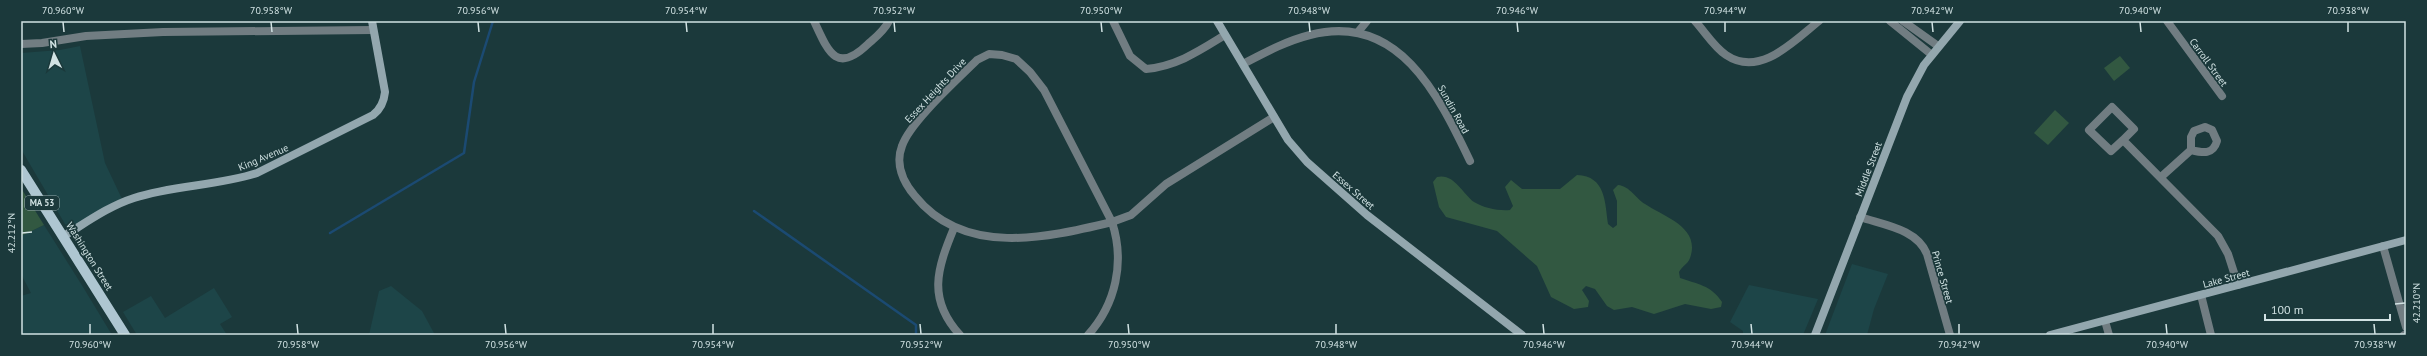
<svg xmlns="http://www.w3.org/2000/svg" width="2427" height="356" font-family="'PT Sans',sans-serif">
<style>
.built{fill:#1d4548}
.green{fill:#325841}
.lines{fill:none;stroke-linecap:round;stroke-linejoin:round}
.stream{stroke:#1b4a72;stroke-width:2.5}
.street{stroke:#717d82;stroke-width:8}
.secondary{stroke:#93a7ae;stroke-width:8}
.primary{stroke:#aec6d1;stroke-width:10}
.ticks{fill:none;stroke:#d1e2e3;stroke-width:1.5}
.labels{text-anchor:middle;stroke-width:3.5;stroke-linejoin:round;paint-order:stroke}
.shield{fill:#1b393b;stroke:#9aafb1;stroke-width:1}
.shield-label{font-size:9px;font-weight:bold;fill:#d1e2e3}
.street-label{font-size:10px;fill:#d1e2e3;stroke:#1b393b}
.neatline{fill:none;stroke:#d1e2e3;stroke-width:1.5}
.ticks-label{font-size:10px;text-anchor:middle;fill:#d1e2e3}
</style>
<rect width="100%" height="100%" fill="#1b393b"/>
<g class="built">
<path d="M80,46L105,163L122,199L76,224L68,226L65,224L21,149V53L60,50Z"/>
<path d="M44,225L83,287L112,335H21V296L31,293L21,274V236Z"/>
<path d="M1852,264L1888,274L1874,309L1867,335H1825Z"/>
<path d="M1749,285L1818,299L1803,335H1743V331L1730,322Z"/>
<path d="M391,286L422,311L435,335H369L379,291Z"/>
<path d="M214,288L232,317L220,324L227,335H137L123,312L151,296L165,318Z"/>
</g>
<g class="green">
<path d="M2120,56L2130,68L2114,81L2104,68Z"/>
<path d="M2055,110L2069,123L2048,145L2034,133Z"/>
<path d="M1577,175C1606,176 1605,203 1608,224L1613,228L1617,225V201L1613,190L1618,185C1630,186 1636,199 1645,204C1664,217 1701,227 1690,258C1688,264 1682,266 1679,272L1680,278C1697,284 1711,285 1722,302L1721,307L1711,309L1685,304L1654,314L1632,307L1614,310L1607,306L1595,289L1586,286L1582,290L1589,301L1588,307L1574,309L1551,297L1537,266L1497,231L1446,217L1439,207L1433,182L1437,177C1454,173 1462,193 1474,202C1484,208 1498,211 1510,210L1513,206L1505,187L1511,180L1522,189H1560Z"/>
<path d="M21,188L44,225L21,236Z"/>
</g>
<g class="lines">
<g class="stream">
<path d="M754,211L916,325V335"/>
<path d="M330,233L464,153L474,82L493,21"/>
</g>
<g class="street">
<path d="M814,21C828,51 836,75 868,44C876,37 884,31 889,21"/>
<path d="M1113,21L1130,56L1146,69C1177,66 1199,51 1225,35"/>
<path d="M1695,21C1705,32 1714,47 1726,55C1760,78 1794,41 1819,21"/>
<path d="M1890,21L1932,55"/>
<path d="M1903,21L1938,46"/>
<path d="M2167,21L2222,96"/>
<path d="M1358,32L1367,21"/>
<path d="M21,44L42,43L86,36L163,32L373,30"/>
<path d="M1243,64C1264,53 1286,41 1310,35C1398,12 1438,94 1470,161"/>
<path d="M2123,140L2111,151L2089,130L2112,107L2134,129L2123,140L2218,236L2228,254L2238,285"/>
<path d="M2161,177L2191,150V137L2194,131L2205,127L2212,130L2217,141C2213,155 2203,153 2191,150"/>
<path d="M1860,217C1884,225 1917,229 1927,254L1950,335"/>
<path d="M954,228C937,269 927,299 960,335"/>
<path d="M2383,246L2406,327"/>
<path d="M2201,295L2211,335"/>
<path d="M2105,321L2109,335"/>
<path d="M1088,335C1116,304 1125,262 1112,222C1046,238 964,257 915,196C903,182 895,164 902,146C910,122 958,79 977,60L989,54L1002,55L1016,59L1030,72L1044,90L1112,222L1131,215L1166,184L1274,117"/>
<path d="M2404,335L2406,334"/>
</g>
<g class="secondary">
<path d="M1217,21L1288,140L1307,162L1367,215L1522,335"/>
<path d="M64,236C87,222 109,206 134,198C174,185 217,186 257,173L373,115C381,109 384,102 385,92L372,21"/>
<path d="M1815,335L1907,97L1924,65L1960,21"/>
<path d="M2050,335L2406,240"/>
</g>
<path class="primary" d="M21,170L125,335"/>
</g>
<path class="ticks" d="M63,22L64,32M271,22L272,32M478,22L479,32M686,22L687,32M894,22L895,32M1101,22L1102,32M1309,22L1310,32M1517,22L1518,32M1725,22V32M1932,22L1933,32M2140,22L2141,32M2348,22V32M22,233L32,232M2395,304L2405,303M90,324V334M297,324L298,334M505,324L506,334M713,324V334M920,324L921,334M1128,324L1129,334M1336,324V334M1543,324L1544,334M1751,324L1752,334M1959,324V334M2166,324L2167,334M2374,324L2375,334"/>
<g class="labels">
<rect class="shield" x="25" y="196" width="34" height="14" rx="3"/>
<g class="shield-label">
<text x="42" y="206">MA 53</text>
</g>
<g class="street-label">
<text transform="translate(2209 62) rotate(54)" y="4">Carroll Street</text>
<text transform="translate(935 90) rotate(-47)" y="4">Essex Heights Drive</text>
<text transform="translate(1454 109) rotate(61)" y="4">Sundin Road</text>
<text transform="translate(263 157) rotate(-23)" y="4">King Avenue</text>
<text transform="translate(1868 169) rotate(-69)" y="4">Middle Street</text>
<text transform="translate(1354 190) rotate(41)" y="4">Essex Street</text>
<text transform="translate(90 256) rotate(58)" y="4">Washington Street</text>
<text transform="translate(1943 277) rotate(74)" y="4">Prince Street</text>
<text transform="translate(2226 278) rotate(-15)" y="4">Lake Street</text>
</g>
</g>
<rect width="2427" height="356" fill="none" stroke="#1b393b" stroke-width="44"/>
<g transform="translate(54 54) rotate(355)" stroke="#1b393b" stroke-width="3" paint-order="stroke">
<path d="M0-3L7 15L0 10L-7 15Z" fill="#d1e2e3"/>
<text y="-6" font-size="11" font-weight="bold" text-anchor="middle" fill="#d1e2e3">N</text>
</g>
<path d="M2265 314v6h125v-6" fill="none" stroke="#d1e2e3" stroke-width="2"/>
<text x="2271" y="314" font-size="12" fill="#d1e2e3" stroke="#1b393b" stroke-width="3" paint-order="stroke">100 m</text>
<rect x="22" y="22" width="2383" height="312" class="neatline"/>
<g class="ticks-label">
<text x="63" y="14">70.960°W</text>
<text x="271" y="14">70.958°W</text>
<text x="478" y="14">70.956°W</text>
<text x="686" y="14">70.954°W</text>
<text x="894" y="14">70.952°W</text>
<text x="1101" y="14">70.950°W</text>
<text x="1309" y="14">70.948°W</text>
<text x="1517" y="14">70.946°W</text>
<text x="1725" y="14">70.944°W</text>
<text x="1932" y="14">70.942°W</text>
<text x="2140" y="14">70.940°W</text>
<text x="2348" y="14">70.938°W</text>
<text transform="translate(11 233) rotate(-90)" y="4">42.212°N</text>
<text transform="translate(2416 303) rotate(-90)" y="4">42.210°N</text>
<text x="90" y="348">70.960°W</text>
<text x="298" y="348">70.958°W</text>
<text x="506" y="348">70.956°W</text>
<text x="713" y="348">70.954°W</text>
<text x="921" y="348">70.952°W</text>
<text x="1129" y="348">70.950°W</text>
<text x="1336" y="348">70.948°W</text>
<text x="1544" y="348">70.946°W</text>
<text x="1752" y="348">70.944°W</text>
<text x="1959" y="348">70.942°W</text>
<text x="2167" y="348">70.940°W</text>
<text x="2375" y="348">70.938°W</text>
</g>
</svg>
